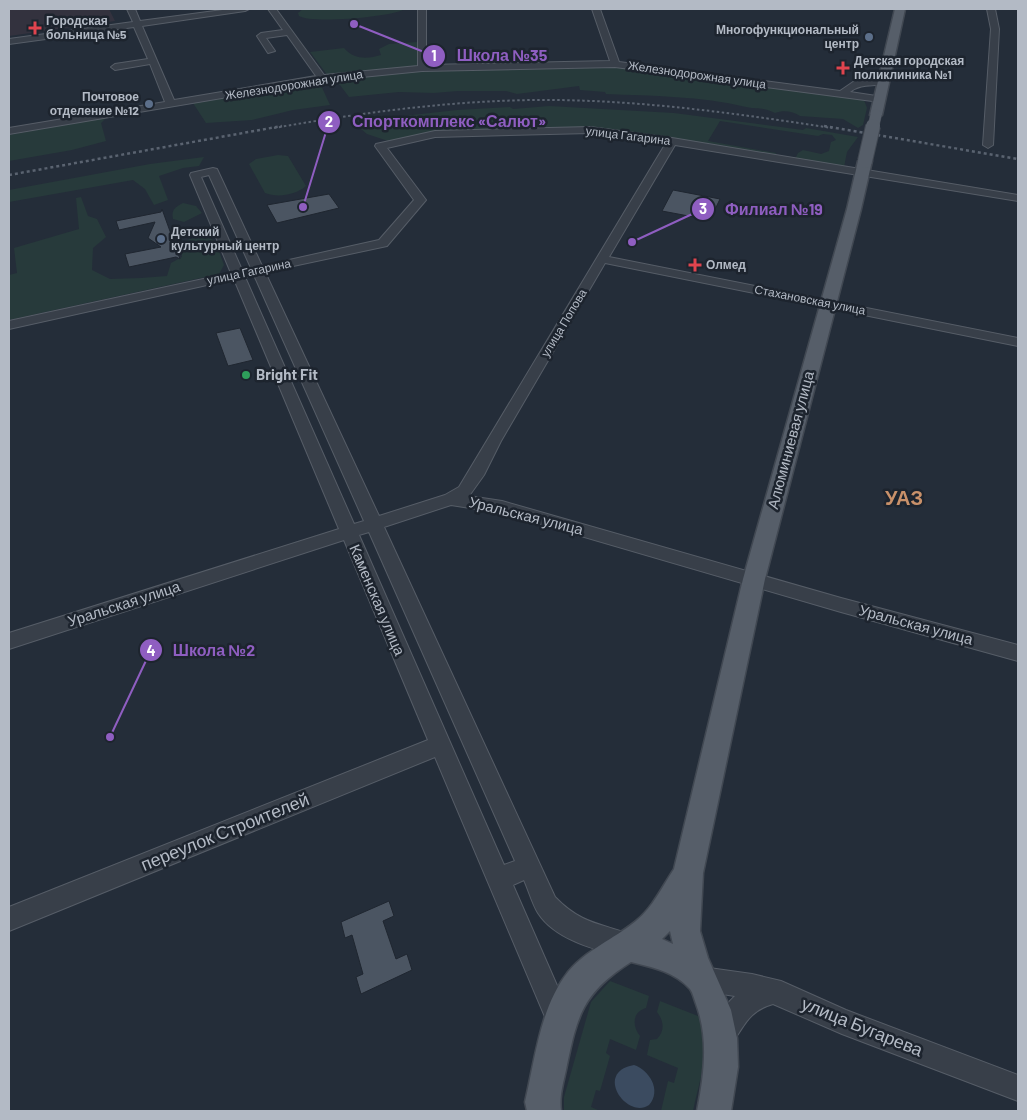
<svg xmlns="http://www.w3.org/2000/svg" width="1027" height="1120" font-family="Barlow,sans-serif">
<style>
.medical{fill:#33323e}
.green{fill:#273a3b}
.water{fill:#3b4b60}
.building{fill:#4b5562;stroke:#1f2630}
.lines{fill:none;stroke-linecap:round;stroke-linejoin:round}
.minor-casing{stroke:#565d67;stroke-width:2}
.major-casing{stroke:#414852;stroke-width:3}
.minor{fill:#383f49;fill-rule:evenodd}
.major{fill:#565e69;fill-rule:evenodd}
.rail-far1{stroke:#5a6370;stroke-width:2;stroke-dasharray:2.5 2.5;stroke-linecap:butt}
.rail{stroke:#5a6370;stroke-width:2.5;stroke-dasharray:3 3;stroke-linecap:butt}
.major-bridge-far1-casing{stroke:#414852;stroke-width:12;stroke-linecap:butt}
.major-bridge-casing{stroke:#414852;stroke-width:16;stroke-linecap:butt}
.major-bridge-far1{stroke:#565e69;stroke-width:11}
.major-bridge{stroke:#565e69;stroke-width:14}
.health-dot{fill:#e0444e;stroke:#1d242e;stroke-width:2}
.service-dot{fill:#5c6f8a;stroke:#1d242e;stroke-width:2}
.leisure-dot{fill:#2e9e5b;stroke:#1d242e;stroke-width:2}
.labels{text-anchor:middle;stroke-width:5;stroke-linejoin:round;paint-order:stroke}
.far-poi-label{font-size:12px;font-weight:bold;fill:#b3bac5;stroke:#1d242e;text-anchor:start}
.far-street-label{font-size:12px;fill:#b3bac5;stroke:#1d242e}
.poi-label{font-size:15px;font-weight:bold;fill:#b3bac5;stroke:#1d242e;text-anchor:start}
.street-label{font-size:15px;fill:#b3bac5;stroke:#1d242e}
.near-street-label{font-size:18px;fill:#b3bac5;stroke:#1d242e}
.district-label{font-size:20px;font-weight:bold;fill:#c9916a;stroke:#1d242e}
.leader{fill:none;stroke:#8f5ec1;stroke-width:2}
.callout-dot{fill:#8f5ec1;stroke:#1d242e;stroke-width:2}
.mark-label{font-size:15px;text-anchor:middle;font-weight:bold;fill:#fff}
.callout-label{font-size:16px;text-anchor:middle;font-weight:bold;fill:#8f5ec1;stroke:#1d242e;stroke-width:5;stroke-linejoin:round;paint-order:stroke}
</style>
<rect width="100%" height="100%" fill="#242d39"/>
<path class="medical" d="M9,9H109L115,21L9,36Z"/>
<g class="green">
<path d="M303,9H405C392,17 311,24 299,16L298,13Z"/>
<path d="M417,42V71L615,65L864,100L867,108L863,125L858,128L843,119L800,116C793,111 783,110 775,113C761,106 759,110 746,107C700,96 653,96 606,94L605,92L580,90L579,86L517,94L506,91H458L434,93L399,92L349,97L340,85L331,80L310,52L344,48C354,60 368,59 381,55L379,49L389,44Z"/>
<path d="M319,81L330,105L293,110L252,120L206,123L193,103Z"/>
<path d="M549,106L674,113L803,130L806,128L858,137L847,152L844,167L795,159L798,153L803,150L821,154L829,151L831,142L836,140L832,135L823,134L818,136L720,121L708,141L776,153V156L635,134L452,131L388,141L367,134L361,129L362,124L367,120L457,110L510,107L513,109Z"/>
<path d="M107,117L101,123L106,141L72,150L9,161V135Z"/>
<path d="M278,155L288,156L306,186C295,195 278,198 265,193L249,164L256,159Z"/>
<path d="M204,157L199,166L183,168L159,176L168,200L154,205L145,189L133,180L9,202V190L150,164Z"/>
<path d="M81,197L88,216L97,219L106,237L93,248L92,270L110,279L141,278L167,276L171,263L182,257L180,243L190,239L209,237L216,243L224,265L219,274L9,320V275L17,273L14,248L79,229L76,198Z"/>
<path d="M183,203L196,206L202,213L184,222L173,219C171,210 175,207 183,203Z"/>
<path d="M610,981L649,996L646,1008C632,1012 632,1026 640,1036L636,1050L610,1039L606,1053L610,1056L600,1091L596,1090L591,1107L600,1111H564V1097L591,1002Z"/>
<path d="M660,1001L698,1016C713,1045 699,1081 693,1111H661L668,1081L674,1083L678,1068L647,1055L650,1040L657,1039C665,1031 664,1021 657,1012Z"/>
</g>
<path class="water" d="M634,1065C649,1070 662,1090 649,1105C627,1120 593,1072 634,1065Z"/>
<g class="building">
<path d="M673,190L720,199L710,220L662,211Z"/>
<path d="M329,194L339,208L277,223L267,205Z"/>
<path d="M162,209L180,259L176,257L129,267L125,254L161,247L148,238L155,222L119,230L116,221L161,212Z"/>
<path d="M240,328L253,360L228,366L216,333Z"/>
<path d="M389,901L394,916L383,921L396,959L407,954L412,970L361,994L356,977L363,974L352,935L345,938L341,922Z"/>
</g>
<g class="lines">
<g class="minor-casing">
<g id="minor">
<path d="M127,9H135L140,21L230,9H249L245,11L142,26L174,100L316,76L287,35L266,38L275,51L268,53L257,36L261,33L283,30L268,9H276L324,75L418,66V9H426V65L610,61L592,9H600L619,62L840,91L856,80L884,78L889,81C878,89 864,81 850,92L883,97V101L880,102L615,67L422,71L322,81L9,134V128L165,102L150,64L115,70L111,67L115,64L148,59L134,27L9,44V39L133,22Z"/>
<path d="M987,9H995L999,29L993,145L988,148L983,145L991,29Z"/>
<path d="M590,127L672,138L1018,195V201L675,145L609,257L1018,338V346L605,263L501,441L484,475L469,496L502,501L841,598L1018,645V661L841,612L502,513L451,505L384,527L555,897C583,926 603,923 637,937L640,946L637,955L628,958C598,950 556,941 538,913C532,903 529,891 524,880L513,885L573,1022L569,1031L560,1035L551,1031L435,757L9,931V907L428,740L344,540L9,649V633L339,529L234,279L9,329V321L231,273L190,175L191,173L213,168L217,169L262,266L379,240L414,200L375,146L376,144L435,131ZM590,133L666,143L459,487L445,495L379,516L265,272L387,246L426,200L387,148L435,137ZM209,175L251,268L242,270L201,177ZM254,275L364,521L354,524L245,277ZM369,532L515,861L504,865L359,535Z"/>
<path d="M702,967L752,974L781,981L846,1010L1018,1075V1101L842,1034L773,1004C740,1013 743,1040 722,1049L713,1045L709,1036C715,1021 723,1007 735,996L702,991L693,988L690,979L693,970Z"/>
</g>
</g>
<g class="major-casing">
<g id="major">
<path d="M895,9H905L882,115L876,119L870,115Z"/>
<path d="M865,157L872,161L861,209L765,579L703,873L700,931L708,958L731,1010L737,1038L738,1067L731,1111H697C704,1075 709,1039 696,1004C694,999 693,993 690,989C675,972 652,967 631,962C582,993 577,1016 566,1070C563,1084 559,1097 561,1111H527L525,1102C535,1060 540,1007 568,972C586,950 614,939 636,921C653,907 662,887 674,869L743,579L847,209L858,161ZM670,931L673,944L662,939Z"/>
</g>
</g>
<use href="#minor" class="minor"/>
<use href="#major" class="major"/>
<path class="rail-far1" d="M274,128C360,113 447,101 534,100C634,99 734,113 832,128"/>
<g class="rail">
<path d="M824,126L1018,159"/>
<path d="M9,175L282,126"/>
</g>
<g class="major-bridge-far1-casing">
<path id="major-bridge-far1" d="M873,128L876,115"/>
</g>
<g class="major-bridge-casing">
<path id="major-bridge" d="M865,161L873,126"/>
</g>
<use href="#major-bridge-far1" class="major-bridge-far1"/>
<use href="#major-bridge" class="major-bridge"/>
</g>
<g class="health-dot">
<path d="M32.5 20.5h5v5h5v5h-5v5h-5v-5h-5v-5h5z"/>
<path d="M840.5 60.5h5v5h5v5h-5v5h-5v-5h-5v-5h5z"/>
<path d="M692.5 257.5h5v5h5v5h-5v5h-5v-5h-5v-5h5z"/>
</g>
<g class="service-dot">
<circle cx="869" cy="37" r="5"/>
<circle cx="149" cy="104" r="5"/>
<circle cx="161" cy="239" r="5"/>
</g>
<circle class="leisure-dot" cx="246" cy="375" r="5"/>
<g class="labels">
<g class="far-poi-label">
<text x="46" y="25">Городская<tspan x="46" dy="14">больница №5</tspan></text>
<text x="859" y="34" text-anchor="end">Многофункциональный<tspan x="859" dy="14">центр</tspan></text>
<text x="854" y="65">Детская городская<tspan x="854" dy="14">поликлиника №1</tspan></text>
<text x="139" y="101" text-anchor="end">Почтовое<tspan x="139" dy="14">отделение №12</tspan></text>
<text x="171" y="236">Детский<tspan x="171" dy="14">культурный центр</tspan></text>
<text x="706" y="269">Олмед</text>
</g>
<g class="far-street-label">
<text transform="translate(697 75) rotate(8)" y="4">Железнодорожная улица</text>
<text transform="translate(294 85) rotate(-9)" y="4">Железнодорожная улица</text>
<text transform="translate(628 136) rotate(7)" y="4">улица Гагарина</text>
<text transform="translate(249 272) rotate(-12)" y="4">улица Гагарина</text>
<text transform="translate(810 300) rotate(11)" y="4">Стахановская улица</text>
<text transform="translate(564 323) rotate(-59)" y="4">улица Попова</text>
</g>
<g class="poi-label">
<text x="256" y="380">Bright Fit</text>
</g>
<g class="street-label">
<text transform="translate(791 440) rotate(-75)" y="5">Алюминиевая улица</text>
<text transform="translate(526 516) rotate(14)" y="5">Уральская улица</text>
<text transform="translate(377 600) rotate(67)" y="5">Каменская улица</text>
<text transform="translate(124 604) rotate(-18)" y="5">Уральская улица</text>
<text transform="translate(916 625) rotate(15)" y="5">Уральская улица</text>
</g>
<g class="near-street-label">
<text transform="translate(225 832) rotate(-22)" y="6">переулок Строителей</text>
<text transform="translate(862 1027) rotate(22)" y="6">улица Бугарева</text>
</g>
<g class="district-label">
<text x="904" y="505">УАЗ</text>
</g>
</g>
<path class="leader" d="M354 24L434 56M303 207L329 122M632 242L703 209M110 737L151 650"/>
<g class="callout-dot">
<circle cx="354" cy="24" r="5"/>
<circle cx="303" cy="207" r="5"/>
<circle cx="632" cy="242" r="5"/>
<circle cx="110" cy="737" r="5"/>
<circle cx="434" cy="56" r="12"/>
<circle cx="329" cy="122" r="12"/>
<circle cx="703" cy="209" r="12"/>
<circle cx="151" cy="650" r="12"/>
</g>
<g class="mark-label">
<text x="434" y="61">1</text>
<text x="329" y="127">2</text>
<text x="703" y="214">3</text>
<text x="151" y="656">4</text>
</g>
<g class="callout-label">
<text x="502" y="61">Школа №35</text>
<text x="449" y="127">Спорткомплекс «Салют»</text>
<text x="774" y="215">Филиал №19</text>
<text x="214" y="656">Школа №2</text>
</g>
<rect width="1027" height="1120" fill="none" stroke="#b3bac5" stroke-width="20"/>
</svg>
